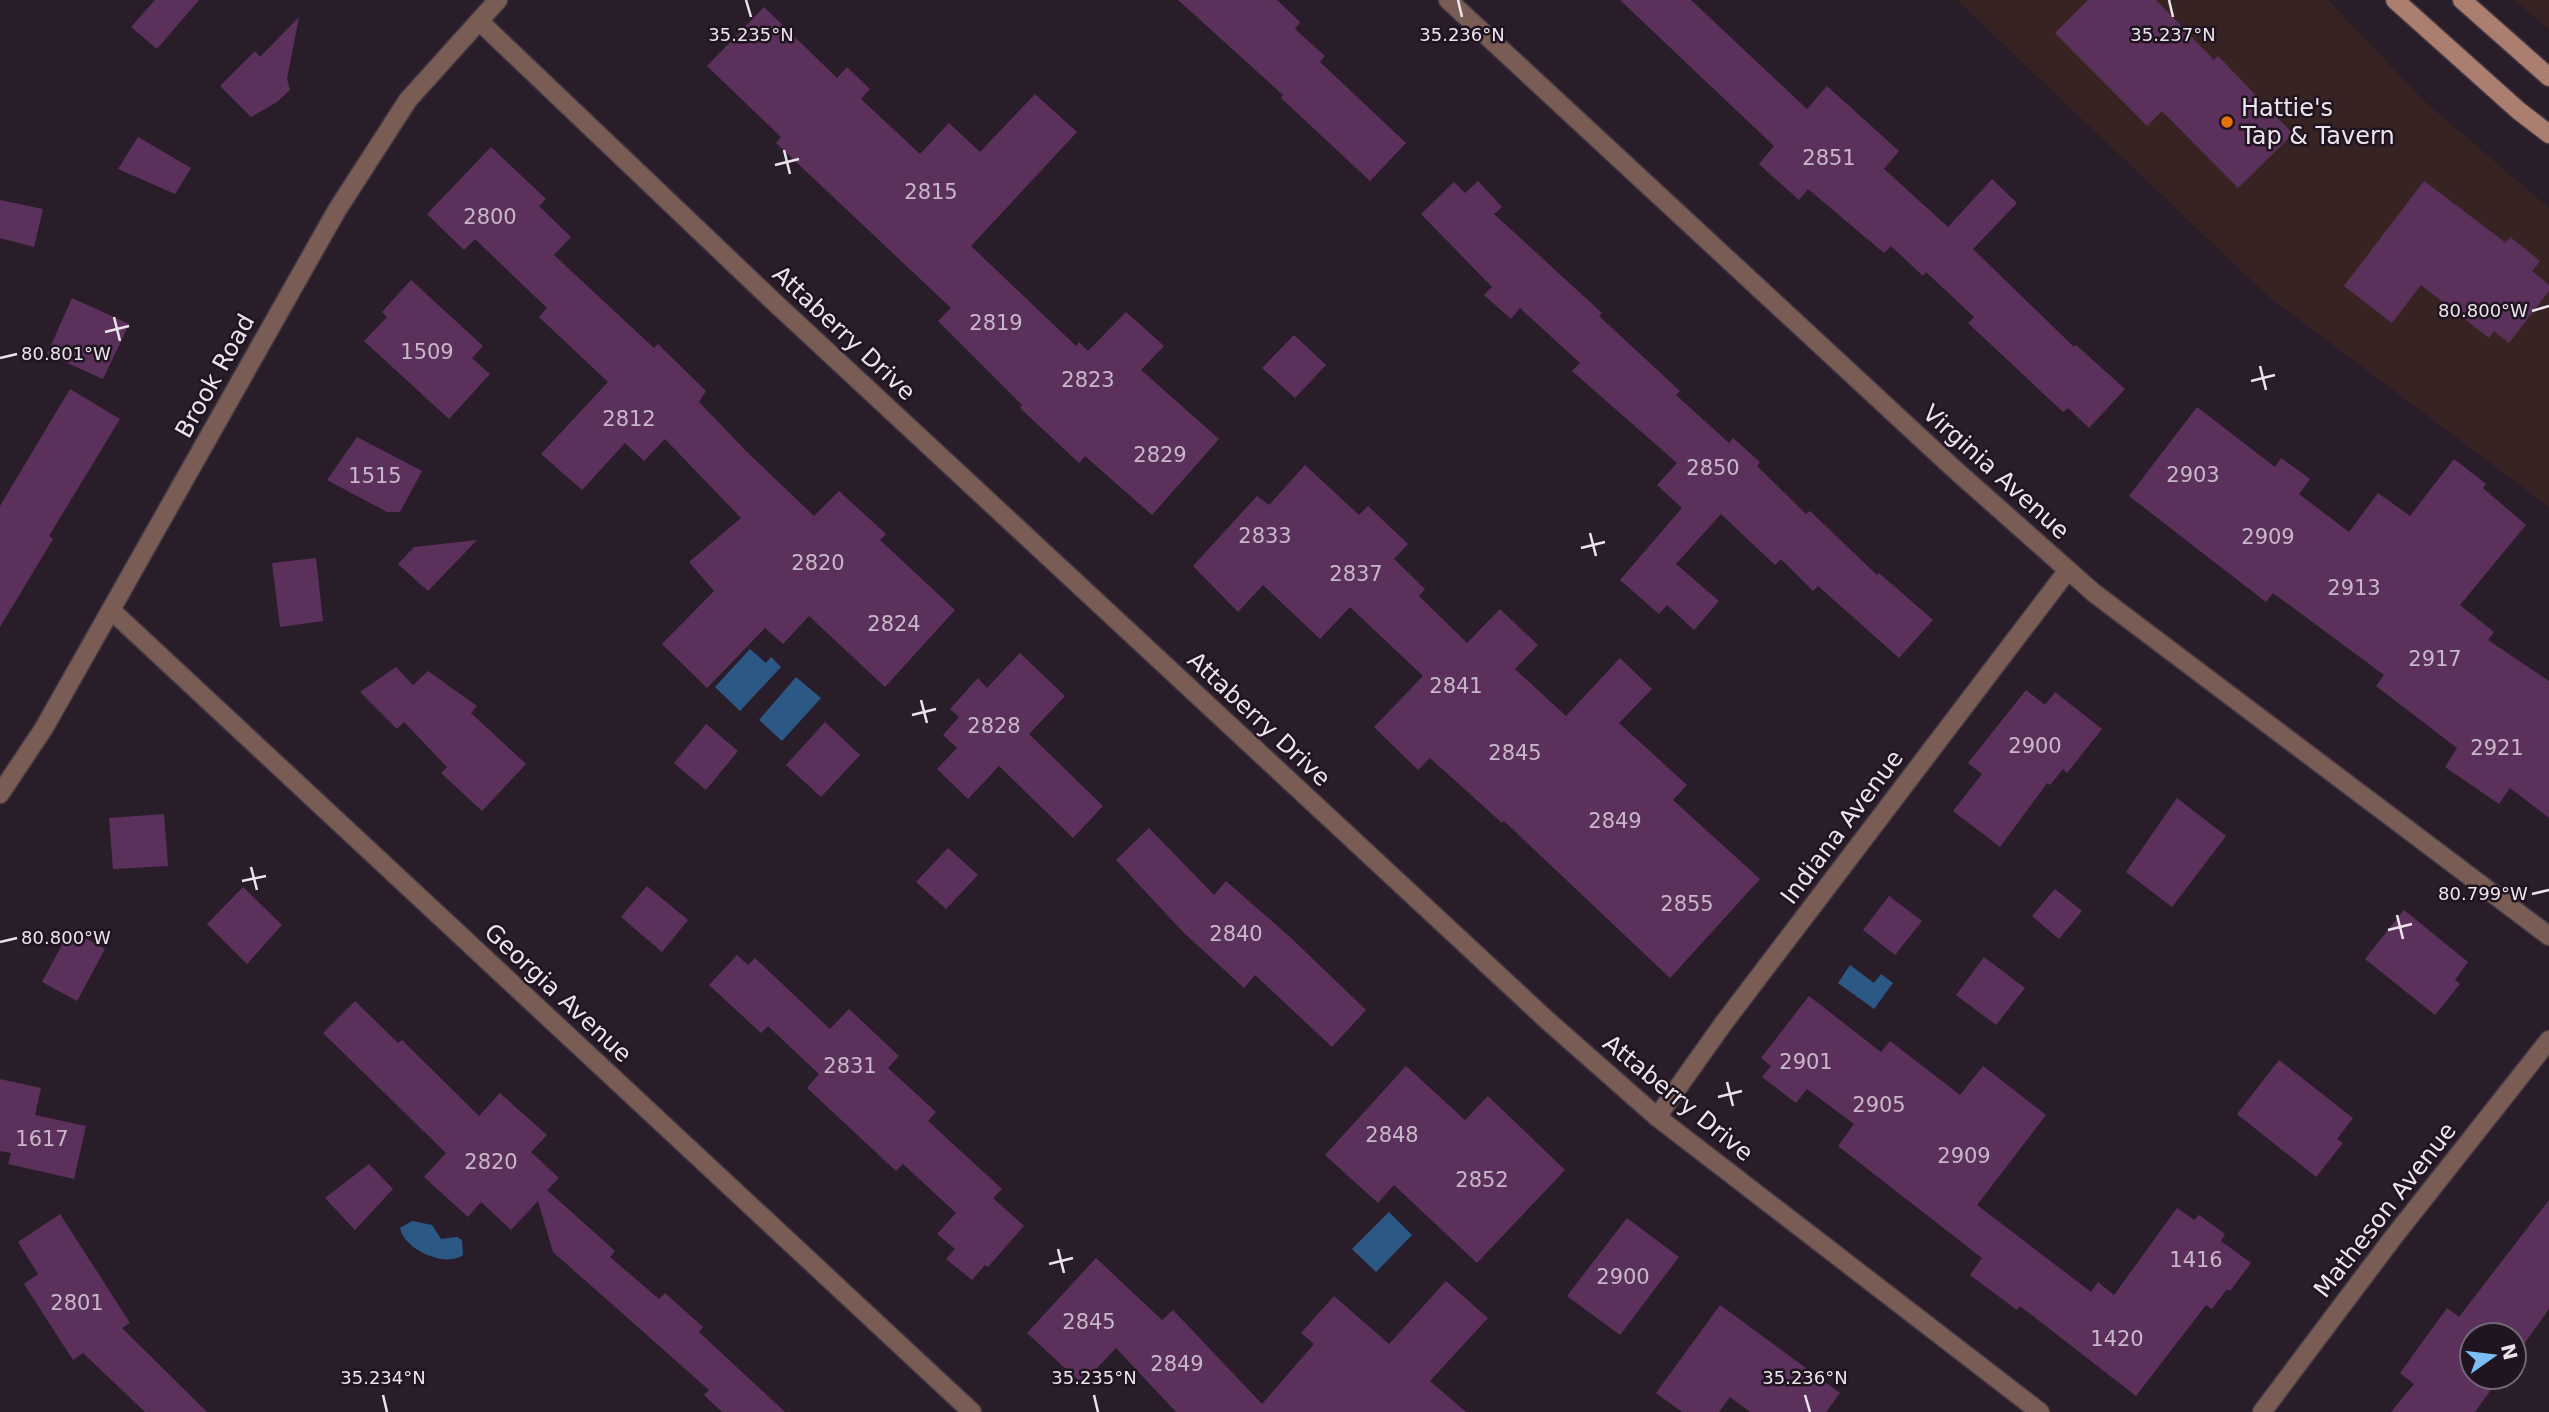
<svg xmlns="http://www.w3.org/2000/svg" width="2549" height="1412" font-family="'DejaVu Sans',sans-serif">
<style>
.commercial{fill:#372422}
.water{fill:#2b5884}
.building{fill:#5b315c}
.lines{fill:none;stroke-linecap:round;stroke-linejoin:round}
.minor-casing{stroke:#453945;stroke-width:21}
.secondary-casing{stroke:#453945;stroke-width:21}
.minor{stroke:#795d54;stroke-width:18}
.secondary{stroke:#ab7e6f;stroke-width:18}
.ticks{fill:none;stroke:#ece4ec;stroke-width:2.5}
.food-dot{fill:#e8710a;stroke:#201420;stroke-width:2.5}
.labels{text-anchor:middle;stroke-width:5;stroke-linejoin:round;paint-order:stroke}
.number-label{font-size:21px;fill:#c8b7c8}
.poi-label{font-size:24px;fill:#ece4ec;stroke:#201420;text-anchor:start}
.street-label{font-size:24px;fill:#ece4ec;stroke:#201420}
.ticks-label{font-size:18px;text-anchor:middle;fill:#ece4ec;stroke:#201420;stroke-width:5;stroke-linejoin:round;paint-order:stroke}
</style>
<rect width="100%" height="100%" fill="#2a1d2a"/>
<g class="commercial">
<path d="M1957,0H2328L2425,102L2549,208V507L2268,296Z"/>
<path d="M2514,0H2549V29Z"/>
</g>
<g class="water">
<path d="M750,649L766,663L771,657L781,667L740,711L715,687Z"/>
<path d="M796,677L821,698L782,741L759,720Z"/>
<path d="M1850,965L1874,983L1881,974L1893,983L1874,1009L1838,983Z"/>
<path d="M1389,1212L1412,1235L1376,1272L1352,1249Z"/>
<path d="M412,1221L432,1225L441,1239L457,1237L462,1240L463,1255C446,1268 404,1250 400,1228Z"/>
</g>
<g class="building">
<path d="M155,0H199L157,49L131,27Z"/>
<path d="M1178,0H1277L1300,22L1295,29L1325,56L1320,62L1406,143L1370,181L1281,98L1283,95Z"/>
<path d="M1620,0H1691L1807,109L1827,86L1899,151L1884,169L1948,227L1992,179L2017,203L1973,249L2074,347L2076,345L2125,389L2089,428L2068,408L2063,412L1968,323L1974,317L1926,272L1923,276L1891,246L1884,253L1808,189L1799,200L1759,164L1774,146Z"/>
<path d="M2088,0H2156L2214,60L2218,56L2293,134L2238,188L2162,111L2147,126L2055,33Z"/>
<path d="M764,7L837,78L847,67L870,89L861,99L920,154L949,123L980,152L1035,94L1077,132L971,246L1076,346L1079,342L1088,351L1126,312L1164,346L1141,370L1219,439L1152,515L1085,456L1079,463L1020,408L1022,405L938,321L951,308L776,143L781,137L707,66Z"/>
<path d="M299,17L287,79L290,90L277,102L251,117L220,86L255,51L260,57Z"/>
<path d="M138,137L191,168L175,194L118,169Z"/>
<path d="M491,147L546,199L539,206L571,237L554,255L654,348L658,344L706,391L699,402L747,452L814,516L839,491L886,534L880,540L955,610L885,687L809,616L783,644L765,628L707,688L662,644L714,591L689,562L741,518L665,439L644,461L625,443L582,490L541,454L608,382L539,317L547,308L475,239L464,250L427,214Z"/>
<path d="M1478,181L1502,207L1494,214L1602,313L1599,316L1680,391L1676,395L1729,443L1733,438L1760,462L1757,466L1806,514L1810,511L1877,575L1879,573L1933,620L1899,658L1818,586L1813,591L1781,559L1775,565L1721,514L1676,564L1719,601L1694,630L1667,605L1659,614L1620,580L1682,508L1657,485L1677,463L1572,371L1580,363L1520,308L1511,319L1484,295L1492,287L1421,214L1454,182L1465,193Z"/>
<path d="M2424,181L2506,243L2510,237L2540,261L2532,271L2549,285V291L2509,343L2494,331L2489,338L2421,285L2392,323L2344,286Z"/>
<path d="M0,200L43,209L34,247L0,238Z"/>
<path d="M411,280L483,346L472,358L490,374L449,419L364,341L387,317L382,312Z"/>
<path d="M72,298L129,324L103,379L47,354Z"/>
<path d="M1294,335L1326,365L1295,398L1262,368Z"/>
<path d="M70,389L120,419L49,536L53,539L0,627V506Z"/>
<path d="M2197,407L2275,467L2281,458L2310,479L2299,494L2349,532L2378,493L2410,516L2454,459L2486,484L2483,488L2526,525L2460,605L2494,632L2488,640L2549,681V818L2510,788L2499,804L2445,767L2457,748L2376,686L2384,675L2273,593L2266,602L2129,496Z"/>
<path d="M357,437L422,471L400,512H387L327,480Z"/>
<path d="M1305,465L1359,515L1368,506L1408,544L1394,559L1425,589L1419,596L1467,643L1500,609L1538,645L1515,669L1566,716L1620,658L1652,689L1619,723L1687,785L1673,800L1760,879L1670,978L1504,821L1502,823L1430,758L1418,770L1374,727L1423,676L1350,607L1320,639L1263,585L1238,612L1193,566L1257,496L1269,505Z"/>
<path d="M477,540L428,591L398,564L414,547Z"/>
<path d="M316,558L323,621L280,627L272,563Z"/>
<path d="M1020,653L1065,696L1029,734L1103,806L1073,838L999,766L968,799L937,769L957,748L943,735L959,717L950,709L978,678L987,688Z"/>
<path d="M396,667L413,685L428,671L477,706L471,713L526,764L482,811L441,773L447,767L404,722L397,729L360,692Z"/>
<path d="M2026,690L2045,705L2055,692L2102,729L2067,773L2063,769L2050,785L2047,783L2000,847L1953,811L1982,774L1968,763Z"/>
<path d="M825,722L860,755L821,797L786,765Z"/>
<path d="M706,724L738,751L706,790L674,763Z"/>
<path d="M2177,798L2226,836L2172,907L2126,872Z"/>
<path d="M164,814L168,866L113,869L109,818Z"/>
<path d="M1149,828L1214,895L1226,881L1290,937L1366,1010L1332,1047L1255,975L1244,988L1182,931L1116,860Z"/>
<path d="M948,848L978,875L946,909L916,882Z"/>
<path d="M647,886L688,920L662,952L621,917Z"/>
<path d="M243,887L282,925L247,964L207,924Z"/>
<path d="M2055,889L2082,911L2059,939L2032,916Z"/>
<path d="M1889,896L1922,921L1895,955L1863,930Z"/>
<path d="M2404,910L2468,962L2455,980L2460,984L2435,1015L2365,959Z"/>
<path d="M70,930L105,949L77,1001L42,982Z"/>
<path d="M737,955L748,965L755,958L830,1029L849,1009L899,1056L888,1068L936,1112L928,1121L1002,1189L993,1198L1024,1226L988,1267L985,1265L972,1280L946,1259L955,1249L937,1234L956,1213L903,1164L896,1171L807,1088L819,1074L768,1026L761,1033L709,985Z"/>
<path d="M1984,957L2025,988L1996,1025L1956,995Z"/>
<path d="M1809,996L1881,1052L1890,1041L1960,1095L1983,1066L2046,1115L1977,1205L2091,1292L2098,1282L2114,1295L2177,1208L2194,1220L2199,1215L2225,1234L2221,1241L2251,1263L2230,1291L2227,1289L2212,1309L2206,1305L2136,1396L2020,1306L2017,1310L1970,1275L1982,1258L1838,1146L1854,1124L1807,1089L1796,1103L1762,1077L1771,1066L1761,1058Z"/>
<path d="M355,1001L398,1043L402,1040L479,1116L500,1093L547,1135L531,1152L559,1178L547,1190L615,1251L610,1257L659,1299L665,1293L703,1327L699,1332L785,1412H722L704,1395L709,1390L553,1252L538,1201L511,1230L481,1202L468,1217L424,1177L446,1153L323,1033Z"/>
<path d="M2279,1060L2353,1118L2337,1139L2343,1143L2316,1177L2237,1114Z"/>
<path d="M1406,1066L1465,1120L1488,1096L1565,1170L1477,1263L1394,1185L1378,1203L1325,1155Z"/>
<path d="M0,1079L41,1088L35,1115L86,1126L74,1179L8,1164L11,1153L0,1151Z"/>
<path d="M369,1164L393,1189L355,1230L325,1198Z"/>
<path d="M2549,1200V1309L2514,1358V1335H2472V1377H2500L2475,1412H2391L2414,1384L2400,1373L2447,1308L2459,1317Z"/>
<path d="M60,1214L130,1323L122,1328L207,1412H145L83,1353L73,1360L24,1284L38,1274L18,1242Z"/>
<path d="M1627,1218L1679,1257L1620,1335L1567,1296Z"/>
<path d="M1096,1258L1162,1320L1173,1310L1262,1404L1314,1344L1301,1333L1334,1296L1389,1344L1446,1281L1488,1318L1430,1381L1466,1412H1176L1116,1348L1082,1384L1027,1333Z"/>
<path d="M1720,1305L1840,1393L1826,1412H1750L1730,1397L1719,1412H1682L1656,1393Z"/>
</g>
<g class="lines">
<g class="minor-casing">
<g id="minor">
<path d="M1448,0L1952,467L2094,593L2549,936"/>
<path d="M479,21L772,300L1548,1021L1657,1117L2040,1412"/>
<path d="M111,610L972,1412"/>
<path d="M0,794L44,728L337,210L408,100L498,0"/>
<path d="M1657,1117L1723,1024L2068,570"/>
<path d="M2262,1412L2392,1239L2549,1040"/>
</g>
</g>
<g class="secondary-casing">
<g id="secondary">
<path d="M2395,0L2519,111L2549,134"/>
<path d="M2462,0L2549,77"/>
</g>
</g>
<use href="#minor" class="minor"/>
<use href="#secondary" class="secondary"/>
</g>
<path class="ticks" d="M746,0L751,17M1458,0L1462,17M2169,0L2173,17M784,150L790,174M775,165L799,159M2532,311L2549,306M114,317L120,341M105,332L129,326M0,358L17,354M2260,366L2266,390M2251,381L2275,375M1590,533L1596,556M1581,548L1605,542M921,700L927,723M912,715L936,709M251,867L257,890M242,881L266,876M2532,894L2549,890M2397,915L2403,939M2388,930L2412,924M0,942L17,938M1727,1082L1733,1106M1718,1097L1742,1091M1058,1249L1064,1273M1049,1264L1073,1258M383,1395L387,1412M1094,1395L1098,1412M1805,1395L1810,1412"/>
<circle class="food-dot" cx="2227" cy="122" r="7"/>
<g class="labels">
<g class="number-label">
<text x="1829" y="165">2851</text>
<text x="931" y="199">2815</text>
<text x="490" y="224">2800</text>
<text x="996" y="330">2819</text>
<text x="427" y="359">1509</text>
<text x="1088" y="387">2823</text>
<text x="629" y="426">2812</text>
<text x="1160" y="462">2829</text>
<text x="1713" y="475">2850</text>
<text x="2193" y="482">2903</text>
<text x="375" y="483">1515</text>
<text x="1265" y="543">2833</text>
<text x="2268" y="544">2909</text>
<text x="818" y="570">2820</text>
<text x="1356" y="581">2837</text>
<text x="2354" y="595">2913</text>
<text x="894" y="631">2824</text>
<text x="2435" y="666">2917</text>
<text x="1456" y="693">2841</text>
<text x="994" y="733">2828</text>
<text x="2035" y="753">2900</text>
<text x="2497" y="755">2921</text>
<text x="1515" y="760">2845</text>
<text x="1615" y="828">2849</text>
<text x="1687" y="911">2855</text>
<text x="1236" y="941">2840</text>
<text x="1806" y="1069">2901</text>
<text x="850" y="1073">2831</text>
<text x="1879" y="1112">2905</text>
<text x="1392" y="1142">2848</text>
<text x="42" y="1146">1617</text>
<text x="1964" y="1163">2909</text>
<text x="491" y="1169">2820</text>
<text x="1482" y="1187">2852</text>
<text x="2196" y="1267">1416</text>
<text x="1623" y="1284">2900</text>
<text x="77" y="1310">2801</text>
<text x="1089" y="1329">2845</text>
<text x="2117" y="1346">1420</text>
<text x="1177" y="1371">2849</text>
</g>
<g class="poi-label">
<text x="2241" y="116">Hattie's<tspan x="2241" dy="28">Tap &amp; Tavern</tspan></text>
</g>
<g class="street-label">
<text transform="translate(844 333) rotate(43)" y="8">Attaberry Drive</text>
<text transform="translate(215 376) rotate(-61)" y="8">Brook Road</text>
<text transform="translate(1996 472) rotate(42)" y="8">Virginia Avenue</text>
<text transform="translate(1259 719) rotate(43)" y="8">Attaberry Drive</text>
<text transform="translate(1842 827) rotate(-53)" y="8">Indiana Avenue</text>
<text transform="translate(558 993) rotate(43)" y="8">Georgia Avenue</text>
<text transform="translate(1678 1098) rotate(39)" y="8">Attaberry Drive</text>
<text transform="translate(2385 1210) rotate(-52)" y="8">Matheson Avenue</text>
</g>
</g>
<g class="ticks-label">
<text x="751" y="41">35.235°N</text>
<text x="1462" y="41">35.236°N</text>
<text x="2173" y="41">35.237°N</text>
<text x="2483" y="317">80.800°W</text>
<text x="66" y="360">80.801°W</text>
<text x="2483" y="900">80.799°W</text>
<text x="66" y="944">80.800°W</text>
<text x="383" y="1384">35.234°N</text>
<text x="1094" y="1384">35.235°N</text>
<text x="1805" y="1384">35.236°N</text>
</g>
<g transform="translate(2493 1356) rotate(76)"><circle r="33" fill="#201420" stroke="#726772" stroke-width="2"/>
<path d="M0-5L12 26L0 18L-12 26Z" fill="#7abff8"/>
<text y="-10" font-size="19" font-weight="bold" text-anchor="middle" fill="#ece4ec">N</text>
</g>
</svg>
